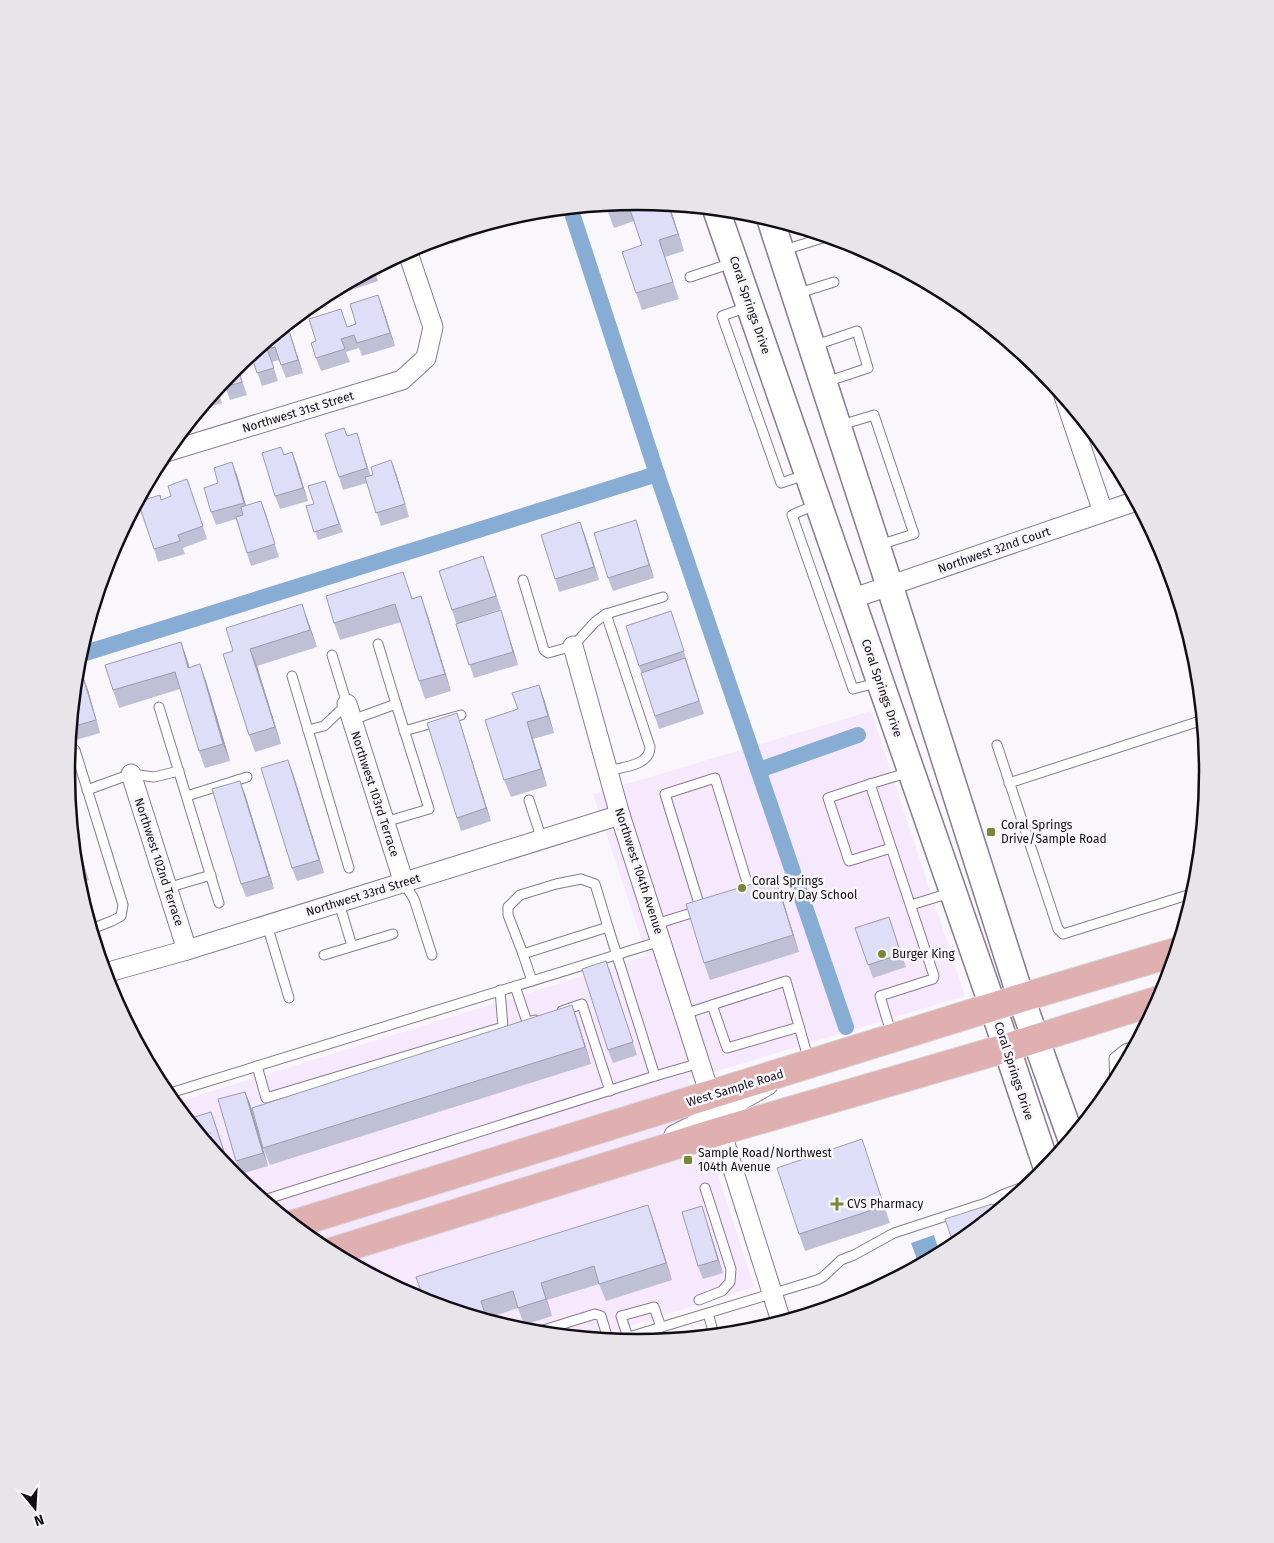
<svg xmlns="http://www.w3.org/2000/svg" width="1274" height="1543" font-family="'Fira Sans',sans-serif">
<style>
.commercial{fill:#f6e9fd}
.water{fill:#88add5}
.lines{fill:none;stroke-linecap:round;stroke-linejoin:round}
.canal{stroke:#88add5;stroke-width:16}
.lane-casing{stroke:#877a91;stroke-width:11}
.street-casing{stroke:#877a91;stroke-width:21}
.secondary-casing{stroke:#877a91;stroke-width:29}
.primary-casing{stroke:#d4d3d5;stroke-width:30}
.lane{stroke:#fff;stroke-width:9}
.street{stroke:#fff;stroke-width:19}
.secondary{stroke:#fff;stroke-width:26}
.primary{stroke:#e0afb0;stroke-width:28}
.wall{fill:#bfbfd6}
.shaded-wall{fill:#9b9bae}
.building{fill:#dedef9;stroke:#9b9bae}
.poi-dot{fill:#798837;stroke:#faf7fc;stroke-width:2}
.labels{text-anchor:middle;stroke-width:5;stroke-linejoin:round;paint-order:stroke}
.street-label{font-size:12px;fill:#120d15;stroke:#faf7fc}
.poi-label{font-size:12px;fill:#120d15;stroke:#faf7fc;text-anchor:start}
.rim{fill:none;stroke:#120d15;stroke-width:2.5}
</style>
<rect width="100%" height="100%" fill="#faf7fc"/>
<path class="commercial" d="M871,711L965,996L688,1080L754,1287L592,1338L525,1331L418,1299L320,1246L233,1175L174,1103L647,956L593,794Z"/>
<path class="water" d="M934,1235L940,1254L919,1265L911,1243Z"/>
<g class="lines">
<g class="canal">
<path d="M570,207L657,474"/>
<path d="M79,655L657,474L846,1027"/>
<path d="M759,770L858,735"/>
</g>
<g class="lane-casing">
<g id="lane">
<path d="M784,250L829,236"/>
<path d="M690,277L732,263"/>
<path d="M796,294L834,282"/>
<path d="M747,307L722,316L781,483L805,475"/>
<path d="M813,346L857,331L868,368L826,382"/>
<path d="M841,425L874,415L914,534L879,545"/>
<path d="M817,504L792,515L853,689L877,683"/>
<path d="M523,580L544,650L548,653L573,646L595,622L606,614L663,597"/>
<path d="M606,614L650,747C650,766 622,767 607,771"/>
<path d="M378,644L396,704"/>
<path d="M292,676L308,730L324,726L347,704L332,655"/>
<path d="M159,707L219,903"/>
<path d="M352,720L396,704L429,809L385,822"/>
<path d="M308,730L349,868"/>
<path d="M404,731L461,715"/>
<path d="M997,745L1058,929L1063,934L1194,893"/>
<path d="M75,750L123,905L121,916L112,921L91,929"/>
<path d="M1009,783L1203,720"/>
<path d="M870,784L828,798L849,861L891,848"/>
<path d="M87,790L131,774L154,777L179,771"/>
<path d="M187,796L247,777"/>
<path d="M529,800L542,840"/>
<path d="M404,883L414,899L432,955"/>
<path d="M167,888L211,875"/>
<path d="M339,903L352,946"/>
<path d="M911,905L950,893"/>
<path d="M701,910L665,794L715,778L751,895"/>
<path d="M656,924L701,910"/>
<path d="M267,925L289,998"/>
<path d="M523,954L508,915V907L520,895L556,884L581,879L595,884L608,927"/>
<path d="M324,955L393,934"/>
<path d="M515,986L527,1022L535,1020"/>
<path d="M712,1005L727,1048L799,1027"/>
<path d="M562,1011L582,1004L610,1091"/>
<path d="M684,1014L786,981L809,1061"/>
<path d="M892,1036L880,996L933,979L934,976L870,784L910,772"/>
<path d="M257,1066L266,1098L503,1027L500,990"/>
<path d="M655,1076L700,1063"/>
<path d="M1115,1081L1114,1058L1125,1049L1134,1046"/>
<path d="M167,1094L661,941"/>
<path d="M264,1200L655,1076L608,927L523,954L532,981"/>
<path d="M699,1300L722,1291L730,1282L731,1269L705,1188"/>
<path d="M708,1313L714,1335"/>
<path d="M537,1332L595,1314L601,1316L608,1339"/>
<path d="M628,1338L621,1316L654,1307L661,1327"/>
<path d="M619,1340L817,1280L823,1277L841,1260L854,1255L894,1233L986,1203L1002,1195L1028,1185"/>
</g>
</g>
<g class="street-casing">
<g id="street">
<path d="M1064,396L1103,512"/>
<path d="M163,453L402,380L426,358L433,327L407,250"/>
<path d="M851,599L1136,501"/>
<path d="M573,646L620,815L710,1095L709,1111L704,1120L674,1135"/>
<path d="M347,704L404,883"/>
<path d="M131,774L187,950"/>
<path d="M105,973L187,950L620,815"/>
<path d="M768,1085C754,1094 730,1103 722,1119C721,1122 721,1126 721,1131L781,1321"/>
</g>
</g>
<g class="secondary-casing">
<g id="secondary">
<path d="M716,209L993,1007L1047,1168"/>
<path d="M770,218L890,587L1021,998L1071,1138"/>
</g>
</g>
<g class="primary-casing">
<g id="primary">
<path d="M294,1224L1021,998L1176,952"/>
<path d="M331,1252L721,1131L1006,1048L1159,1000"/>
</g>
</g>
<use href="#lane" class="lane"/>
<use href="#street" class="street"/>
<use href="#secondary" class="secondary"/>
<use href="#primary" class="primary"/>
</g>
<g class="wall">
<path d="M605,204H669L684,251L665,257L679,299L642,310L636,293L642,245L634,221L614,228Z"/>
<path d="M507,217L509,224L451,244L448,235Z"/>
<path d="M374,268L378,281L319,301L318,298L320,297Z"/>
<path d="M378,295L395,346L362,356L359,348L346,352L350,362L321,371L316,358L347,327L356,324Z"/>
<path d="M287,324L303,373L286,378L279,360L272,362L278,381L262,386L251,354Z"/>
<path d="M237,365L247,395L230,400L223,381L234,368Z"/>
<path d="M217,388L222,403L206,408L204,404Z"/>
<path d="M357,433L370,476L396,473L409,517L381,526L367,483L343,490L339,477L347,436Z"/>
<path d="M292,452L308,501L280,509L275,496L284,455Z"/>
<path d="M237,475L246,506L261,501L279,557L251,566L236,519L216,525L211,512Z"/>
<path d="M325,481L343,532L318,540L306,506L314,504Z"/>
<path d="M192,492L207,539L183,548L185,554L158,562L154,549L161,500Z"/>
<path d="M580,522L599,580L559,592L555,579Z"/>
<path d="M640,533L654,578L613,591L608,578Z"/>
<path d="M488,569L501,609L459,623L501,610L518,665L474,678L452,610Z"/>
<path d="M403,572L412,599L427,613L451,691L425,699L419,681L401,622L340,640L334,623Z"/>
<path d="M302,604L317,647L257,666L281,744L255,752L249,735L233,651Z"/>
<path d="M675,624L704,714L659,729L639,666Z"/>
<path d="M181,642L189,667L206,681L230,761L205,768L199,751L180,689L119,708L113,690Z"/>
<path d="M83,677L88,690L100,733L69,742L75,679Z"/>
<path d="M539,685L545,702L554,733L533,739L547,786L511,797L504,780L518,709Z"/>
<path d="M461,726L491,821L461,831L457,818Z"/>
<path d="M288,760L324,873L297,881L292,868Z"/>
<path d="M245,794L274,889L246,897L241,884Z"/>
<path d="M72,828L89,880L78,884Z"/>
<path d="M781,894L799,952L710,980L704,963Z"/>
<path d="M889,917L906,967L873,978L855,928Z"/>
<path d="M606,961L637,1055L613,1063L608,1050Z"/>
<path d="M578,1022L591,1064L270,1165L263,1148Z"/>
<path d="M245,1092L250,1104L268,1166L241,1174L236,1161Z"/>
<path d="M211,1112L216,1125L231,1172L188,1119Z"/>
<path d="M868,1157L890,1223L805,1251L799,1234Z"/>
<path d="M706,1219L723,1273L703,1279L698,1266Z"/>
<path d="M654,1222L672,1280L606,1301L599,1284L547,1300L552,1316L524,1325L518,1308L488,1318V1320L424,1300Z"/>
</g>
<g class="shaded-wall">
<path d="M668,204H669L684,251L678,234Z"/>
<path d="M378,295L383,308L395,346L390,333Z"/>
<path d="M287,324L303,373L298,360Z"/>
<path d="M357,433L361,446L372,481L367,468Z"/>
<path d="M292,452L297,465L308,501L303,488Z"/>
<path d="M391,460L396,473L409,517L405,504Z"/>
<path d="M232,462L237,475L249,516L244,503Z"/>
<path d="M261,501L266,514L279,557L275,544Z"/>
<path d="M636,520L640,533L654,578L649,565Z"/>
<path d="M580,522L585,535L599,580L594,567Z"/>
<path d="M421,596L427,613L451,691L445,674Z"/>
<path d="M302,604L308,621L317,647L310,630Z"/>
<path d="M501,610L505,623L518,665L513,652Z"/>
<path d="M181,642L187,659L195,685L188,668Z"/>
<path d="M250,649L257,666L281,744L275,727Z"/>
<path d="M200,664L206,681L230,761L223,744Z"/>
<path d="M83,677L88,690L100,733L96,720Z"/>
<path d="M539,685L545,702L554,733L548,716Z"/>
<path d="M457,713L461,726L491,821L486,808Z"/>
<path d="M527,722L533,739L547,786L541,769Z"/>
<path d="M288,760L293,773L324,873L319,860Z"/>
<path d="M240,781L245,794L274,889L269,876Z"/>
<path d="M775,877L781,894L799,952L793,935Z"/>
<path d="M606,961L611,974L637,1055L633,1042Z"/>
<path d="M572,1005L578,1022L591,1064L585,1047Z"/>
<path d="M245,1092L250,1104L268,1166L263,1153Z"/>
<path d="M648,1205L654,1222L672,1280L666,1263Z"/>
<path d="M702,1206L706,1219L723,1273L718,1260Z"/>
<path d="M541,1283L547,1300L552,1316L546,1299Z"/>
</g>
<g class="building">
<path d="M637,201L668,204L678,234L659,240L673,282L636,293L622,252L642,245L628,204L608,211L605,204Z"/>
<path d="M378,295L390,333L357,343L354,335L341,339L345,349L316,358L311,343L316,341L309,319L341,309L347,327L356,324L350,304Z"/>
<path d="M287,324L298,360L281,365L275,347L267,349L274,368L257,373L251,354Z"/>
<path d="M237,365L242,382L225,387L223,381Z"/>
<path d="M344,428L347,436L357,433L367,468L339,477L325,434Z"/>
<path d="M281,447L284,455L292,452L303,488L275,496L262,453Z"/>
<path d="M391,460L405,504L376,513L365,477L373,475L371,467Z"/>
<path d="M232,462L244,503L211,512L204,488L218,483L214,468Z"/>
<path d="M187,479L203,526L178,535L180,541L154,549L138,502L160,495L161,500L171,496L168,486Z"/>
<path d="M325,481L339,524L314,532L306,506L314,504L308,486Z"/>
<path d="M261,501L275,544L247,553L236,517L243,515L241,507Z"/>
<path d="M636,520L649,565L608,578L594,533Z"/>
<path d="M580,522L594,567L555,579L541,535Z"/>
<path d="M483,556L496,596L452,610L439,571Z"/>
<path d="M403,572L412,599L421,596L445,674L419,681L395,604L334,623L326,596Z"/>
<path d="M302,604L310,630L250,649L275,727L249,735L223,654L233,651L226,628Z"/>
<path d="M501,610L513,652L469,665L456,624Z"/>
<path d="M671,611L684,651L639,666L626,626Z"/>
<path d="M181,642L188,668L200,664L223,744L199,751L175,672L113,690L105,665Z"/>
<path d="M685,658L699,701L655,716L641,673Z"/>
<path d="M83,677L96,720L71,727L75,679Z"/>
<path d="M539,685L548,716L527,722L541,769L504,780L485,720L518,709L512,693Z"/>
<path d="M457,713L486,808L457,818L427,723Z"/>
<path d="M288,760L319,860L292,868L261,768Z"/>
<path d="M240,781L269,876L241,884L212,789Z"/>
<path d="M72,829L84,867L76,870Z"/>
<path d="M775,877L793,935L704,963L686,904Z"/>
<path d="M889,917L901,954L868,965L855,928Z"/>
<path d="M606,961L633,1042L608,1050L582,969Z"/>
<path d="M572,1005L585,1047L263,1148L252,1108Z"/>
<path d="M245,1092L263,1153L236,1161L218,1099Z"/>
<path d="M211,1112L228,1164L225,1165L188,1119Z"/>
<path d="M862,1139L884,1206L799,1234L777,1168Z"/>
<path d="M992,1204L995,1213L954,1246L945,1219Z"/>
<path d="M648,1205L666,1263L599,1284L594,1266L541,1283L546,1299L518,1308L513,1291L481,1301L487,1320L424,1300L416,1277Z"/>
<path d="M702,1206L718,1260L698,1266L682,1212Z"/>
</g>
<g class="poi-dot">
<rect x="986" y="827" width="10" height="10" rx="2.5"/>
<circle cx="742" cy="888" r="5"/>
<circle cx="882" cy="954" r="5"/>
<rect x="683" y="1155" width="10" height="10" rx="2.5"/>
<path d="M834.5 1196.5h5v5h5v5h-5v5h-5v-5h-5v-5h5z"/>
</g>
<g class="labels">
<g class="street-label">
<text transform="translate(750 305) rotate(71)" y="4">Coral Springs Drive</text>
<text transform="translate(298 412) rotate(-17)" y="4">Northwest 31st Street</text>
<text transform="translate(994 550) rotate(-19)" y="4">Northwest 32nd Court</text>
<text transform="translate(882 688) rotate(71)" y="4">Coral Springs Drive</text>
<text transform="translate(375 794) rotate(72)" y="4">Northwest 103rd Terrace</text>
<text transform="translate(159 862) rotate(72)" y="4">Northwest 102nd Terrace</text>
<text transform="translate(639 871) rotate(72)" y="4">Northwest 104th Avenue</text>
<text transform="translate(363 895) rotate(-17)" y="4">Northwest 33rd Street</text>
<text transform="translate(1014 1071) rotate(72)" y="4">Coral Springs Drive</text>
<text transform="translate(735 1088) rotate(-17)" y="4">West Sample Road</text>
</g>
<g class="poi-label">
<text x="1001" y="829">Coral Springs<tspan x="1001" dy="14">Drive/Sample Road</tspan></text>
<text x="752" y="885">Coral Springs<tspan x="752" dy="14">Country Day School</tspan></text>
<text x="892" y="958">Burger King</text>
<text x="698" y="1157">Sample Road/Northwest<tspan x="698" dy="14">104th Avenue</tspan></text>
<text x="847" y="1208">CVS Pharmacy</text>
</g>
</g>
<path d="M0 0H1274V1543H0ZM75 772a562 562 0 1 1 1124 0a562 562 0 1 1-1124 0Z" fill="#e7e4ea" fill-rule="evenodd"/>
<path class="rim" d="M75 772a562 562 0 1 1 1124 0a562 562 0 1 1-1124 0Z"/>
<g transform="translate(35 1508) rotate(162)" stroke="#faf7fc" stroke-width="4" paint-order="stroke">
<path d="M0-4L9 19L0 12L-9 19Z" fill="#120d15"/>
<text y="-8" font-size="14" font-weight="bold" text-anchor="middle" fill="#120d15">N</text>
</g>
</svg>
